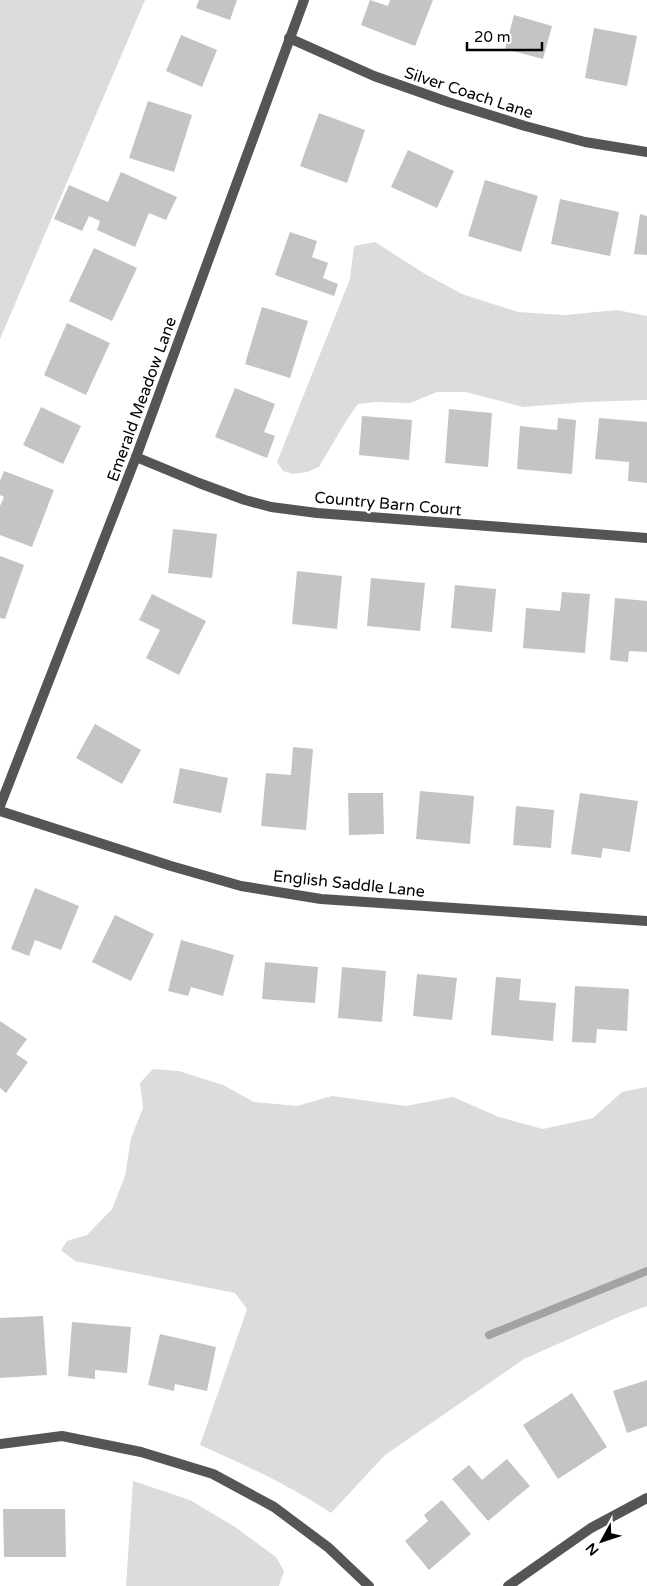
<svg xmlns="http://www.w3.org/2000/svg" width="647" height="1586" font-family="'Varela Round',sans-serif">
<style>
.green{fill:#dcdcdc}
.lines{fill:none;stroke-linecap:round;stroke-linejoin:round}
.stream{stroke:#a3a3a3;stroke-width:8}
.building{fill:#c4c4c4}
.minor{stroke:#555;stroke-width:10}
.labels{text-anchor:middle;stroke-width:5;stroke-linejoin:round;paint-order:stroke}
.street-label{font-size:16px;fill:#000;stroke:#fff}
</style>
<rect width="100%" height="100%" fill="#fff"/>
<g class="green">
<path d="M0,0H145L0,339Z"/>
<path d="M375,242L425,274L462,294L518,312L565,315L617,310L647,316V400L586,402L523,407L466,392H437L410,403L376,402L358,404L346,421L319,467L307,472L293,474L283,471L277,462L350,279L354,246Z"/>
<path d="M153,1069L179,1071L223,1085L254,1102L297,1106L332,1096L406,1106L453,1097L499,1117L543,1129L593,1118L622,1092L647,1087V1306L623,1315L524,1359L385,1455L331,1513C289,1485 245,1465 200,1445L247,1309L235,1293L75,1261L61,1250L67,1241L87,1235L112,1209L125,1176L131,1138L143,1108L140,1083Z"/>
<path d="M133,1481L190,1500L235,1527L276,1557L284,1571L279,1586H126Z"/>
</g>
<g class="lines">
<path class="stream" d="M489,1335L647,1271"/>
</g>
<g class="building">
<path d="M199,0H237L230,20L196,8Z"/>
<path d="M370,0L388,6L390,0H433L415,46L361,25Z"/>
<path d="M514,15L552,26L543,59L505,49Z"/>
<path d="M594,28L637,36L627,86L585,78Z"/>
<path d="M181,35L217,50L202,87L166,71Z"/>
<path d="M148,101L192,115L174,172L129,158Z"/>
<path d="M319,113L365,130L347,183L300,166Z"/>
<path d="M408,150L454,171L437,208L391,187Z"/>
<path d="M121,172L177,197L166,220L149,213L135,247L97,230L100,221L89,216L82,231L54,219L69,185L108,202Z"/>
<path d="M485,180L538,196L521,252L468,236Z"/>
<path d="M560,199L619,212L610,256L551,244Z"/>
<path d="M640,214L647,216V255L634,254Z"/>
<path d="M290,232L317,241L312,257L328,263L323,278L338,284L334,296L275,275Z"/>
<path d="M94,248L137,268L112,321L69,301Z"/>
<path d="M262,307L308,321L290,378L245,364Z"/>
<path d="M67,323L110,343L86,395L44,375Z"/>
<path d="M235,388L275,404L264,432L275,436L267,458L215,437Z"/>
<path d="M41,407L81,426L63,464L23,445Z"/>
<path d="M449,409L492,413L488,467L445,463Z"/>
<path d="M362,416L412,420L409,460L359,455Z"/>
<path d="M558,418L576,420L572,474L517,469L520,426L557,430Z"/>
<path d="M599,418L647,422V483L628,481L629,462L595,459Z"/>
<path d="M4,471L54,490L32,547L0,535V506L4,497L0,495V481Z"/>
<path d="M173,529L217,534L212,578L168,573Z"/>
<path d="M0,556L24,565L5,619L0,618Z"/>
<path d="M297,571L342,576L337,629L292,624Z"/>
<path d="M371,578L425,583L420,631L367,626Z"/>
<path d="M455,585L496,589L492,632L451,628Z"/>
<path d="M562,592L590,594L585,653L523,648L526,608L560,611Z"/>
<path d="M152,594L206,621L179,675L146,658L160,630L139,620Z"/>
<path d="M615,598L647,601V652L629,651L628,662L610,660Z"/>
<path d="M95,724L141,750L122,784L76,758Z"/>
<path d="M293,747L313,749L306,830L261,826L266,773L291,775Z"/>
<path d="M180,768L228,778L221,813L173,803Z"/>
<path d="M420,791L474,796L470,844L416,839Z"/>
<path d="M348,793H383L384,834L349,835Z"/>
<path d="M580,793L638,801L630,852L603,848L601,858L571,854Z"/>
<path d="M516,806L554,810L551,848L513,845Z"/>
<path d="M35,888L79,906L61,950L35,940L29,956L11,949Z"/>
<path d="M115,915L154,934L131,981L92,962Z"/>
<path d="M181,940L234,955L223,996L191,987L188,996L168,991Z"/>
<path d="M265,962L318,967L315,1003L262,999Z"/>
<path d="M342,967L386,971L382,1022L338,1018Z"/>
<path d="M417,974L457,978L452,1020L413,1016Z"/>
<path d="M496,977L521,979L519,1000L556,1003L553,1041L491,1035Z"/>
<path d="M575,986L629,989L627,1031L597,1029L596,1043L572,1042Z"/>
<path d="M0,1021L27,1039L16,1054L28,1062L6,1093L0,1088Z"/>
<path d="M43,1316L47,1375L0,1378V1318Z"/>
<path d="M72,1322L131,1327L127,1373L95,1370V1379L68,1376Z"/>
<path d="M160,1334L216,1347L207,1391L175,1384L174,1391L148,1385Z"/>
<path d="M647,1380V1426L627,1433L613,1391Z"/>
<path d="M572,1393L607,1447L558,1479L523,1425Z"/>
<path d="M507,1459L530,1486L488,1521L452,1479L469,1465L482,1480Z"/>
<path d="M442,1500L471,1534L429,1570L405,1541L428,1521L424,1515Z"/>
<path d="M3,1509H65L66,1557H4Z"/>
</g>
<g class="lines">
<g class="minor">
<path d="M289,38L374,76L448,102L525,126L585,142L647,152"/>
<path d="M136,457L199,483L245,500L271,507L317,513L647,538"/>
<path d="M0,806L136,457L304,0"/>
<path d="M0,811L171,866L241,886L321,899L647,921"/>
<path d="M0,1444L62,1436L141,1452L213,1474L274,1507L329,1548L369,1586"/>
<path d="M508,1586L591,1528L647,1498"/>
</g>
</g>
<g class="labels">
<g class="street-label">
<text transform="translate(469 92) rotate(18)" y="6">Silver Coach Lane</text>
<text transform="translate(141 399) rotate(-70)" y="6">Emerald Meadow Lane</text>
<text transform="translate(388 503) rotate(5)" y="6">Country Barn Court</text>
<text transform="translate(349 883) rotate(6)" y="6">English Saddle Lane</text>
</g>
</g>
<g transform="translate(602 1541) rotate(230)" stroke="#ffffff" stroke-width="4" paint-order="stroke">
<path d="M0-4L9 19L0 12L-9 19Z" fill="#000000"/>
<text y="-8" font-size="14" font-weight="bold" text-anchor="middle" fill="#000000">N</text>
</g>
<path d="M467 42v8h75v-8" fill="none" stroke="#000000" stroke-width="2.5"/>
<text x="474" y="42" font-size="15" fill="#000000" stroke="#ffffff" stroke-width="4" paint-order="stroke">20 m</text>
</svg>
